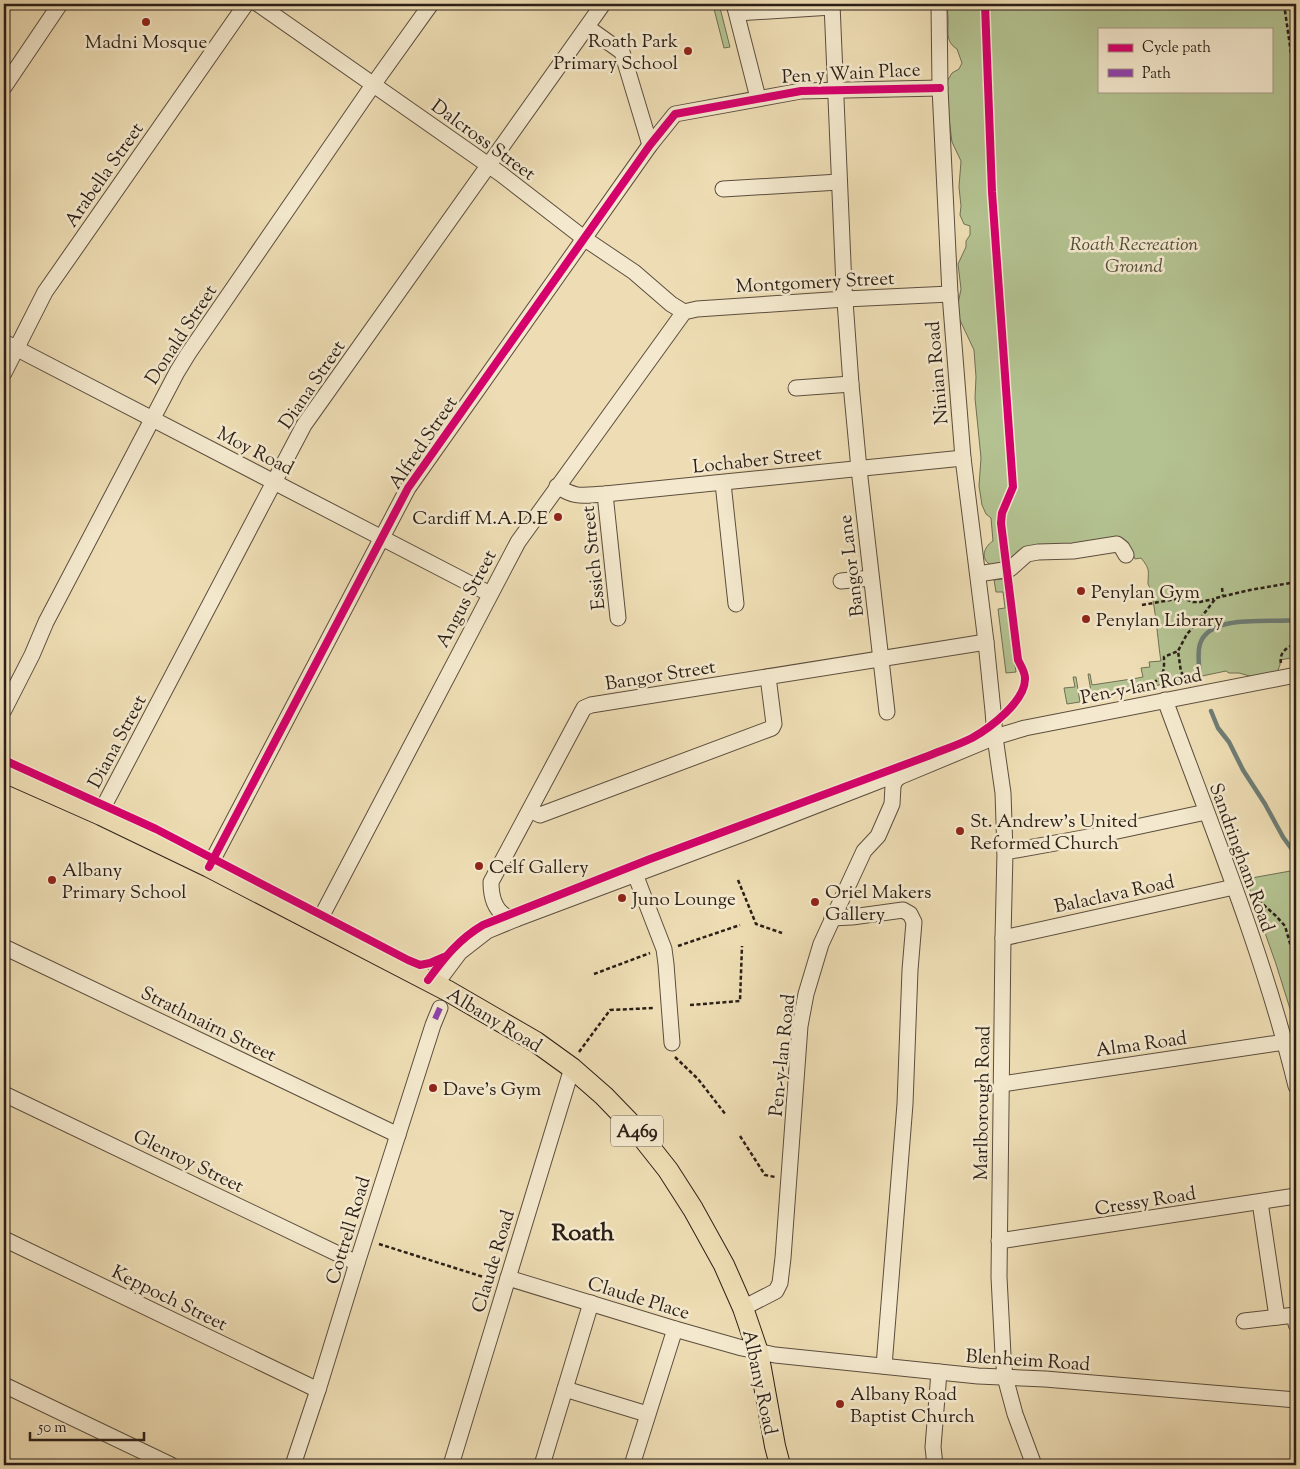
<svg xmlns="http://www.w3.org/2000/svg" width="1300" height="1469" font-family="'Sorts Mill Goudy',serif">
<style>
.green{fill:#b4c291;stroke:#707054;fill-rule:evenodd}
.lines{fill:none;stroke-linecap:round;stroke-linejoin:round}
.stream{stroke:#6e7d75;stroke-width:4.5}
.minor-casing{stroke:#5c4e3e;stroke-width:17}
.major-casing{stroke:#2b1f17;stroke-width:22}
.path{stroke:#2b1f17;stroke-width:2.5;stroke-dasharray:4 2.5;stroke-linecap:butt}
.minor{stroke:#f4e9ce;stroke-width:15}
.major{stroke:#eeddb4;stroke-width:20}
.quiet{stroke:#8e44ad;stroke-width:6;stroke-dasharray:12 6;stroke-linecap:butt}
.cycleway-casing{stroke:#f4e9ce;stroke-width:11}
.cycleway{stroke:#d6006c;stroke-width:8}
.poi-dot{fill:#8f2418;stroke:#f4e9ce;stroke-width:2}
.labels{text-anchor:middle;stroke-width:5;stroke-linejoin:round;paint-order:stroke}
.shield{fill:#f4e9ce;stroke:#675c4e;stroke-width:1}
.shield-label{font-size:18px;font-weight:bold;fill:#2b1f17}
.poi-label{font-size:19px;fill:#2b1f17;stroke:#f4e9ce;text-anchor:start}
.street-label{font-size:19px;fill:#2b1f17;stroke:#f4e9ce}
.park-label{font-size:19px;font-style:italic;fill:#54503c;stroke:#f4e9ce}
.district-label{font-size:24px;font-weight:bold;fill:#2b1f17;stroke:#f4e9ce}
</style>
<rect width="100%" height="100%" fill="#eeddb4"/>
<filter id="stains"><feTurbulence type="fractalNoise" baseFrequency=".004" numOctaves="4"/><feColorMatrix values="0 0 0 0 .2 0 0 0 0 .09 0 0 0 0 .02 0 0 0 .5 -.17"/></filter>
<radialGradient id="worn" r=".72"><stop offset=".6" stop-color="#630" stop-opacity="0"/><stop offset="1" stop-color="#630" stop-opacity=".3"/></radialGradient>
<g class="green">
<path d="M719,4L730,47L724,48L713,5Z"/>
<path d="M945,4H1296V657L1280,660V665L1276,675L1260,679L1239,673H1229L1226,671L1149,687L1092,697L1088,674H1090L1092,685L1138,678L1143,677L1141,668L1150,667L1149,662L1161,661C1158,645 1155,595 1148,584C1148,571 1151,570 1141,558L1135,559L1131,550L1118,539L1000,568C996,567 991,566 988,563C980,556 986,545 993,541L991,518L986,514L982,505L979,486L981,458L975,398L976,377L974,350L959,318L958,304L961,289L958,264L966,247V241L970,235V226L964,224L960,215L961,206L959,187L961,161L952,142L948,111L946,83L952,73L959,69L962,63L957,49C944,41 949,29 948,16C948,12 946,8 945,4ZM1099,29H1271V91H1099Z"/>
<path d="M1003,579L1016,672L1006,673L998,609L1005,608L1003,592H996L994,580Z"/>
<path d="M1073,677H1076L1080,702L1067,704L1064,688L1075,687Z"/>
<path d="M1296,870V1028L1276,964L1246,879Z"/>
</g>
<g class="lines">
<g class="stream">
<path d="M1200,675C1199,666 1197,654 1200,644C1209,613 1272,623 1296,620"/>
<path d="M1211,711L1218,728L1229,742L1243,770L1265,804L1283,837L1296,855"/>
</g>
<g class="minor-casing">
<g id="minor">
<path d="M258,4L501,174L585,239L634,272L671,304L684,312"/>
<path d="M734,4L758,98"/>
<path d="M832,4L844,287L851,384L859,469L887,712"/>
<path d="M939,4L940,88L950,294L963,458L986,642L993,711L995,737L1003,793L1005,852L1003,938L999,1277L1003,1355L1005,1377L1015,1414L1034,1465"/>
<path d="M737,13L832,7"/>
<path d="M587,27L622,52L650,145"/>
<path d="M4,87L60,4"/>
<path d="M723,189L839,182"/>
<path d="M4,342L490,594"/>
<path d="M4,373L45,292L246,4"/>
<path d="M796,388L851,384"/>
<path d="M723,483L736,604"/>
<path d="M557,486C577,499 583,495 605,494L963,458"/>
<path d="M605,494L618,618"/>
<path d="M978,574L1010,569L1027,554L1038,552L1073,551L1117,544L1122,548L1126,555"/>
<path d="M841,581L871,578"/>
<path d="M1165,700C1212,828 1264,954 1296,1086"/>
<path d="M4,710L32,655L46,622L177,372L188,354L373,85L431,4"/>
<path d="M530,810L540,815L772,728L774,724L768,677"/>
<path d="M101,815L106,802L304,425L603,4"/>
<path d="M1005,852L1094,836L1206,812"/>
<path d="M209,867L408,488L650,145L675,114L801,91L940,88"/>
<path d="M635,874L664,949L666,964L672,1043"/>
<path d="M832,918L852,917L903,910L910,914L914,922L910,970L905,1104L884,1366"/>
<path d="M516,919C512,918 507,917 504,915C494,908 491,894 491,882L584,708L591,705L986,642"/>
<path d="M318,923L518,542L684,312L697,309L845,299L950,294"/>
<path d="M1003,938L1234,887"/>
<path d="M4,947L398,1135"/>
<path d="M436,984L460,952L487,931L516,919L748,832L879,781L891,777H899L995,737L1025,728L1296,675"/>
<path d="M1002,1084L1285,1042"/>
<path d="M4,1094L357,1263"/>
<path d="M1260,1202L1277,1317"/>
<path d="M4,1239L318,1390"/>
<path d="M999,1241L1296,1196"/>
<path d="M508,1278L675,1329L742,1348L775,1355L978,1376L1045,1379L1296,1400"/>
<path d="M743,1308L776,1291L780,1283L783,1258L800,1026L806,994L821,944L864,851L878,836L892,804L893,786L895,781L899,777"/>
<path d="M1244,1321L1295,1315L1296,1324"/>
<path d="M4,1385L171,1465"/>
<path d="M565,1389L647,1414"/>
<path d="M293,1465L318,1390L357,1263L433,1025L440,1008"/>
<path d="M451,1465L572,1068"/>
<path d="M542,1465L591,1303"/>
<path d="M632,1465L675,1329"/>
<path d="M935,1465L933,1447L939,1372"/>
</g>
</g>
<g class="major-casing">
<path id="major" d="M4,772L101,815L209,867L448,991L536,1042L572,1068L604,1096L634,1127L668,1170L693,1209L724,1265L743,1308L758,1352L775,1446L780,1465"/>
</g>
<g class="path">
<path d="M1284,4L1296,88"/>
<path d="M1222,588L1223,596"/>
<path d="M1142,605L1182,598L1193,602H1200L1214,599"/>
<path d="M1281,663C1279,652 1287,647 1296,644"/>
<path d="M1188,680L1181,672L1178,651L1187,634L1196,624L1216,598L1250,590L1296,582"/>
<path d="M1149,687C1152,683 1156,682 1159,678C1165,673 1164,664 1164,657L1178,651"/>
<path d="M738,880L756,924L782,933"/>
<path d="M1253,898H1256L1276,916L1285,926L1296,964"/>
<path d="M678,946L740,925"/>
<path d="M594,974L650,953"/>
<path d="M690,1005L740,1001L742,946"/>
<path d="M579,1052L610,1010L654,1008"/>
<path d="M675,1057L698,1079L726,1115"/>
<path d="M740,1136L765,1175L775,1177"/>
<path d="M379,1244L493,1280"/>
</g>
<use href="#minor" class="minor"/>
<use href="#major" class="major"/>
<path class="quiet" d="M435,1019L440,1008"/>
<g class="cycleway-casing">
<g id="cycleway">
<path d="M4,760L156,829L408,960L420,965L430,963L444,957"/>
<path d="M209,867L408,488L650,145L675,114L801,91L940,88"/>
<path d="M428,980C444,958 459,939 483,925L650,859L928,756C943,750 958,745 972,738C990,728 1026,701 1025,678C1025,672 1021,666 1018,660L1001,523L1002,513L1013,487L992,192L985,4"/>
</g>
</g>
<use href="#cycleway" class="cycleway"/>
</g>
<g class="poi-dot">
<circle cx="146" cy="22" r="5"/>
<circle cx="688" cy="51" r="5"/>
<circle cx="558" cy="517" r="5"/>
<circle cx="1081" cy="591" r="5"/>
<circle cx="1086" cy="619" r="5"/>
<circle cx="960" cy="831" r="5"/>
<circle cx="479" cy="866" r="5"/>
<circle cx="52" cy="880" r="5"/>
<circle cx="622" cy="898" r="5"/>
<circle cx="815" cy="902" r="5"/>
<circle cx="433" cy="1088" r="5"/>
<circle cx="840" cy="1404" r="5"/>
</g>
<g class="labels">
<rect class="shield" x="611" y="1115.5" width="52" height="31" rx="4"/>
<g class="shield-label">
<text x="637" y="1137">A469</text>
</g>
<g class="poi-label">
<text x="678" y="47" text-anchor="end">Roath Park<tspan x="678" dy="22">Primary School</tspan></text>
<text x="146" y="48" text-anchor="middle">Madni Mosque</text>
<text x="548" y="524" text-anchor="end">Cardiff M.A.D.E</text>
<text x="1091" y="598">Penylan Gym</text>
<text x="1096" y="626">Penylan Library</text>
<text x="970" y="827">St. Andrew's United<tspan x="970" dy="22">Reformed Church</tspan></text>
<text x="489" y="873">Celf Gallery</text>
<text x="62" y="876">Albany<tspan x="62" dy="22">Primary School</tspan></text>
<text x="825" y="898">Oriel Makers<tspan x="825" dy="22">Gallery</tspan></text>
<text x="632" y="905">Juno Lounge</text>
<text x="443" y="1095">Dave's Gym</text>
<text x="850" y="1400">Albany Road<tspan x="850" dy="22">Baptist Church</tspan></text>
</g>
<g class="street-label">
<text transform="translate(851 72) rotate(-3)" y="7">Pen y Wain Place</text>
<text transform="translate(484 139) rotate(36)" y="7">Dalcross Street</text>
<text transform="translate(103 174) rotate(-55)" y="7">Arabella Street</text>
<text transform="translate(815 281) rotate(-3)" y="7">Montgomery Street</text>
<text transform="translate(180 334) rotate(-57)" y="7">Donald Street</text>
<text transform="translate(936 373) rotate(-95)" y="7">Ninian Road</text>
<text transform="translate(311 384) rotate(-56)" y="7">Diana Street</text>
<text transform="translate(422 442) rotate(-56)" y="7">Alfred Street</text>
<text transform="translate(256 450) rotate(27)" y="7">Moy Road</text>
<text transform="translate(757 459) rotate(-6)" y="7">Lochaber Street</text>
<text transform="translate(592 558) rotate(-96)" y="7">Essich Street</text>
<text transform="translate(850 566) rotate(-97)" y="7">Bangor Lane</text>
<text transform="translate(465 598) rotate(-62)" y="7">Angus Street</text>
<text transform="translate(660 674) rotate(-9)" y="7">Bangor Street</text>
<text transform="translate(1141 685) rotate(-11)" y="7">Pen-y-lan Road</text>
<text transform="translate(116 741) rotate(-62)" y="7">Diana Street</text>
<text transform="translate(1243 857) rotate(70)" y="7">Sandringham Road</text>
<text transform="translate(1114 893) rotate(-12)" y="7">Balaclava Road</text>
<text transform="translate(495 1019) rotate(31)" y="7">Albany Road</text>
<text transform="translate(209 1023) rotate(26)" y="7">Strathnairn Street</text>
<text transform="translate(1141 1043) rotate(-8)" y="7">Alma Road</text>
<text transform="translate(781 1055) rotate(-84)" y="7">Pen-y-lan Road</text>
<text transform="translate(981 1103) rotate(-89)" y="7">Marlborough Road</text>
<text transform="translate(189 1160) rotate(26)" y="7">Glenroy Street</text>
<text transform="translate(1145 1200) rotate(-9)" y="7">Cressy Road</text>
<text transform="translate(347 1230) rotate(-73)" y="7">Cottrell Road</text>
<text transform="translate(492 1261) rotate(-73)" y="7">Claude Road</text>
<text transform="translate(170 1297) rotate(26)" y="7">Keppoch Street</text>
<text transform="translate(639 1297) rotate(17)" y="7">Claude Place</text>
<text transform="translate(1028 1359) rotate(4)" y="7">Blenheim Road</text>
<text transform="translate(761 1382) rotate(78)" y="7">Albany Road</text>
</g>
<g class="park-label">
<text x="1134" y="250">Roath Recreation<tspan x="1134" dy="22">Ground</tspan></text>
</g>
<g class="district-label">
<text x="583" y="1240">Roath</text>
</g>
</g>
<rect width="1300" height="1469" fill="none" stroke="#eeddb4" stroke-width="20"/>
<rect x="5" y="5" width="1290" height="1459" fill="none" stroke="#2b1f17" stroke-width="2.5"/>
<rect x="10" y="10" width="1280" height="1449" fill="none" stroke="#2b1f17"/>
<rect x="1098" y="28" width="175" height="65" fill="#f4e9ce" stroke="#a49885"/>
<rect x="1108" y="44" width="25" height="8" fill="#d6006c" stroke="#a49885"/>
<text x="1142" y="52" font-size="15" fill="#2b1f17">Cycle path</text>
<rect x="1108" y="69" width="25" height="8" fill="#8e44ad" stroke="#a49885"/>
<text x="1142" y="78" font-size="15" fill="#2b1f17">Path</text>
<path d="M30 1432v8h114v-8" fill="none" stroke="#2b1f17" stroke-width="2.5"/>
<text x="38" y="1432" font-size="15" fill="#2b1f17" stroke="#f4e9ce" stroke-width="4" paint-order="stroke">50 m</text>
<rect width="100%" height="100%" filter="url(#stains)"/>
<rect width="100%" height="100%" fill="url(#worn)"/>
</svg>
